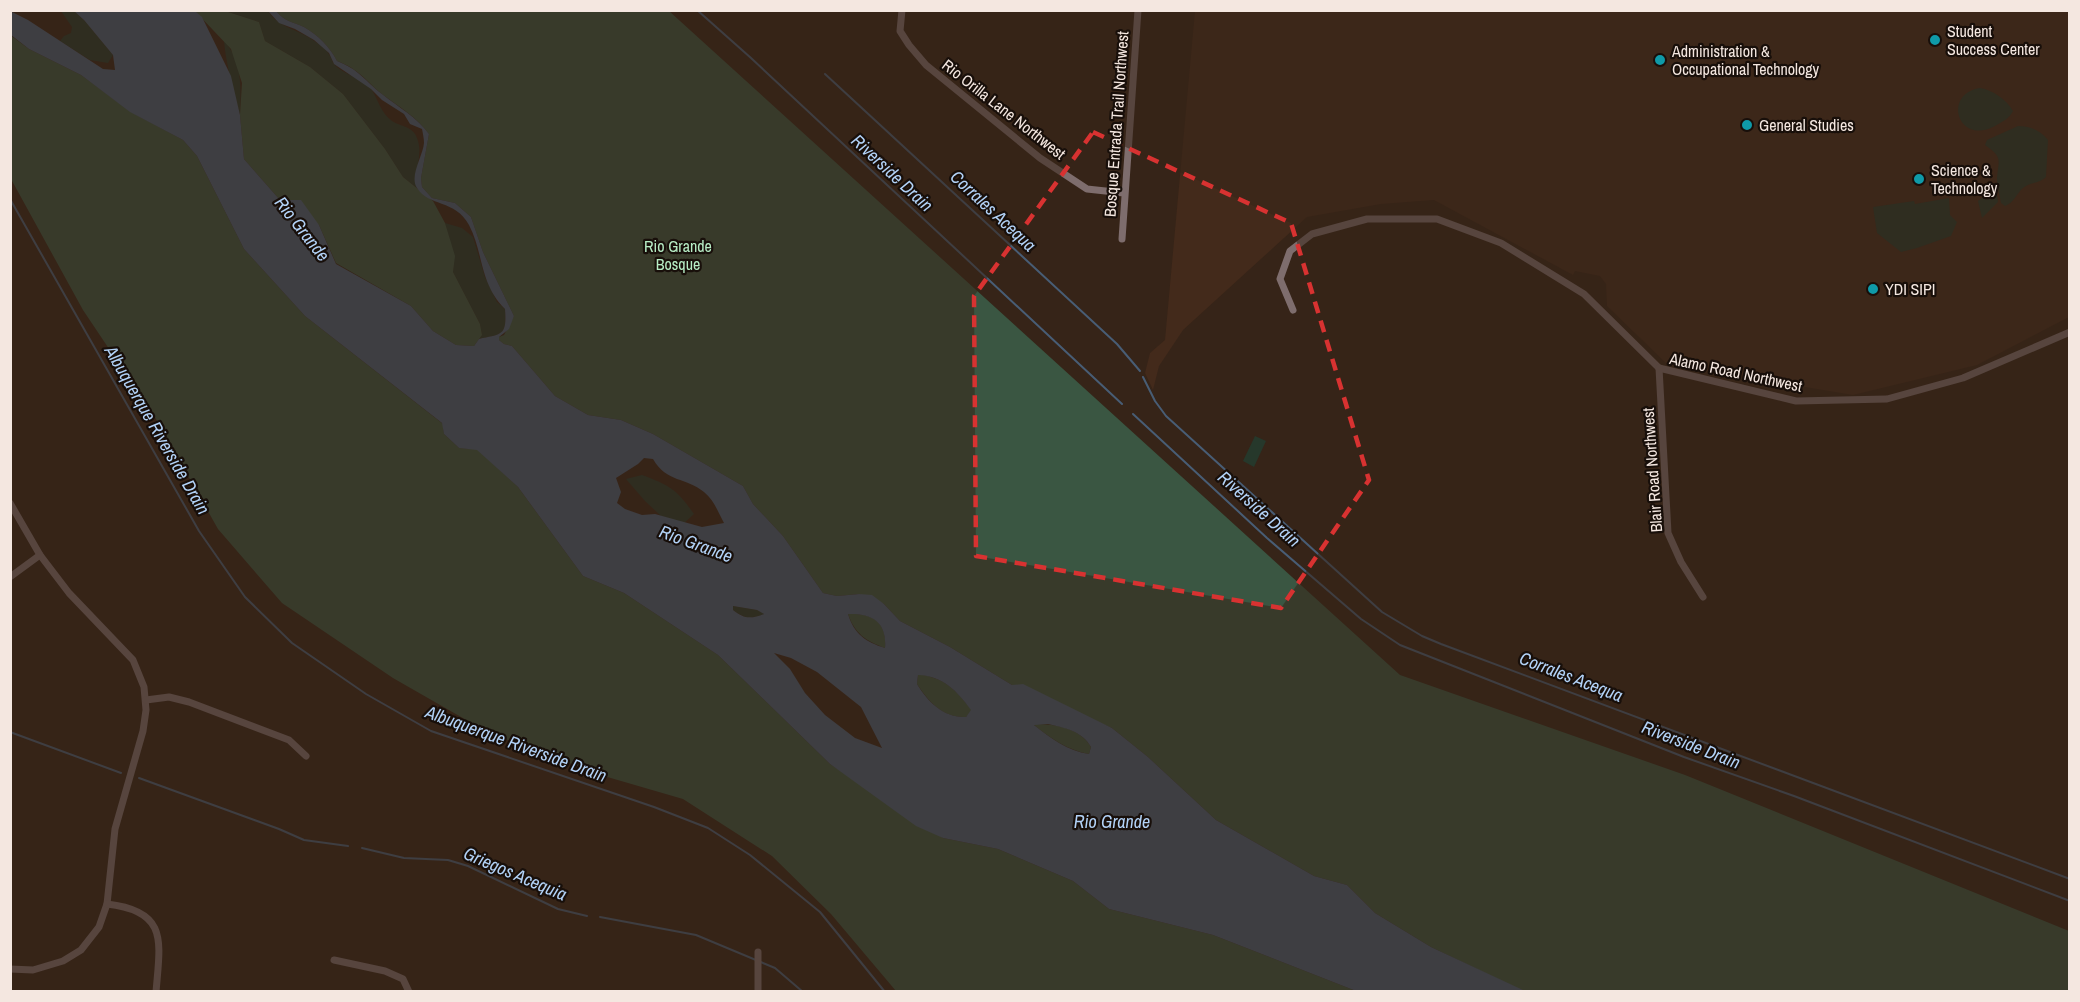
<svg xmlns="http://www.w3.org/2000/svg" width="2080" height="1002" font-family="'Archivo Narrow',sans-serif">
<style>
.built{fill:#432a1b}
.green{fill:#26382b}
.forest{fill:#3a5642}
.water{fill:#485d75;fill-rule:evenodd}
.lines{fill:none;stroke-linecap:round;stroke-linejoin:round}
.stream{stroke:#485d75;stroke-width:2}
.street{stroke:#7e6d6d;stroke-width:7}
.marked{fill:none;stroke:#d83231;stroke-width:4.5;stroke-dasharray:12 8;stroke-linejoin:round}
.culture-dot{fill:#0f9aa8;stroke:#180f0a;stroke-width:2}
.labels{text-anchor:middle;stroke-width:4.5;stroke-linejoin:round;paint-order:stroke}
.poi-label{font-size:16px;fill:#f4e7e0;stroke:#180f0a;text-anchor:start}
.street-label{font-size:16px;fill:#f4e7e0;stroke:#180f0a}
.park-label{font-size:16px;fill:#b7edc5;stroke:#180f0a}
.water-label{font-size:18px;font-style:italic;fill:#b2d2f7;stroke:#180f0a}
</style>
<rect width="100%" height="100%" fill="#362418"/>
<path class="built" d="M1195,11H2069V317L1977,365L1853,395L1667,364L1607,306L1606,284L1600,276L1575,271L1573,275L1434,200L1381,204L1307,217L1183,330L1159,366L1153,390L1145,373L1150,353L1165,340Z"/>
<g class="green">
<path d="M61,11H74L84,20L113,55L108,63L90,60L60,41L64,36L71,33L72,27Z"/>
<path d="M225,11H268C278,28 302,30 317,43C322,46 327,50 330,56C332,58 332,62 334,64C343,75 364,78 372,90C378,100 381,113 392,121C401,127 413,126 417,138C424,155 413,171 417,188L403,177L385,149L343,94L310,67L265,41L259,22Z"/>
<path d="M224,41C243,61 241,90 240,115C234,90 226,66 224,41Z"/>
<path d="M1980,88C1993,90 2007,100 2013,111C2009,119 2002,122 1995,126C1958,146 1942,94 1980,88Z"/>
<path d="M2018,126C2030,126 2040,130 2048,140L2046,177C2039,184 2030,182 2023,188C2016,194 2014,203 2005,206L2001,203C2000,196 1997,186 1997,179C1998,160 2004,158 1985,145L1987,140Z"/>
<path d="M1995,182L1998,202L1982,218L1978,201L1989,192Z"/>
<path d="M1949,198L1950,215L1957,222L1951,236L1917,248L1901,252L1877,233L1873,207L1914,201L1915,204Z"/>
<path d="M445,223L462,228L473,237L485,277L497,302L505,309C507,336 502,334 479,339L482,335L480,324L453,272L454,256Z"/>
<path d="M1255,436L1266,441L1254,467L1243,461Z"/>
<path d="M642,475C671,486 676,489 694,514L684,523L661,516L645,501L626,479Z"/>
<path d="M733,606L757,610L765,614C751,619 745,619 733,610Z"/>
</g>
<g class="forest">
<path d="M195,11H225L259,22L265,41L310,67L343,94L385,149L403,177L433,201L445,223L455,256L453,272L480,324L482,335L474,346L456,345L433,331L411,306L336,263L319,225L280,200L244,159L240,115L242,83L231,49Z"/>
<path d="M276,11H669L1400,675L1685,775L2069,931V991H1523L1431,947L1375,913L1347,885L1314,876L1216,820L1148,757L1112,728L1012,685L950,647L900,621L884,604L859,594L837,596L823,593L783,536L753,504L743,486L653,434L621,420L588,415L555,396L512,346L504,344L499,340V337L504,335L514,316L483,252L471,217L455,203L432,198L422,187L421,178L429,134C417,117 398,106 382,94C365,80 359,69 337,61C330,47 318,35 304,27C293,22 284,21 276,11Z"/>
<path d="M10,35L29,49L81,75L131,112L183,140L197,156L244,249L305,316L443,424L444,434L459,448L477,449L518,487L583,576L624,593L718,655L830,764L943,838L998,849L1073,881L1109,909L1213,935L1356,991H896L831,914L772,856L683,799L604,776L489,733L393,678L282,603L218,529L156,419L83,310L11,179Z"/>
<path d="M848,614C873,613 887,622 885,648C866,641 855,634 848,614Z"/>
<path d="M918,674C947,679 954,689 972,710L966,717C943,718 929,702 917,684Z"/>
<path d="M1033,724C1054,724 1079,727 1091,747L1089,754C1067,750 1050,738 1033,724Z"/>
</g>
<path class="water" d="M10,11L28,20L103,69L115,70L113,55L84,20L74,11H195L202,17L231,76L240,115L244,159L280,200H301L319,225L336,264L411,306L433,331L456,345L474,346L479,339C502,334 507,336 505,309C479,283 484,254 469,225C455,199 429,207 417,188C409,176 423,156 424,143C424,139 423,134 422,129L410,124L404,114L382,100L371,89L334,64L329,53L314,40L295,29L279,23L268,11H276C284,21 293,22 304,27C318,35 330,47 337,61C360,70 364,80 382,94C398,107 417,117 429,134L421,178L422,187L432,198L455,203L471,217L483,252L514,316L509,329L499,337V340L504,344L512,346L555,396L588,415L621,420L653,434L743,486L753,504L783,536L823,593L837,596L859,594L872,595L884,604L900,621L950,647L1012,685L1023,684L1112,728L1148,757L1216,820L1314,876L1347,885L1375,913L1431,947L1525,991H1356L1213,935L1109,909L1073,881L998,849L943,838L916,826L830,764L718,655L624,593L583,576L518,487L477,450L459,448L444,434L442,423L305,316L244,249L197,156L183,140L130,112L81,75L29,49L11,35ZM644,458L653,459C667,483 686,477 704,492C714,500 718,512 724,523L702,527L655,514L642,515L625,509L617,503L621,492L616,478L638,464ZM733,606L757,610L764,614C751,619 744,619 733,610ZM848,614C873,613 887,623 885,648C866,642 854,634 848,614ZM774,653L791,658L817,672L861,707L882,748L855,738L825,715L805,693L790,669ZM918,675C943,676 957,691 971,710L966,717C944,718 928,702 917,684ZM1048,724C1065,728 1082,731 1091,747L1089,754C1068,751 1050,738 1034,725Z"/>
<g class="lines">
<g class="stream">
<path d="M697,10L751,58L1122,404"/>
<path d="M825,74L1117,344L1140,371"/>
<path d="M10,199L199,531L245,597L292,643L366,694L431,731L654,807L708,828L750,855L820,912L885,992"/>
<path d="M1143,377L1155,401L1166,416L1382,612L1422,636L1441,644L2070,879"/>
<path d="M1133,414L1267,538L1361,619L1400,645L1684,757L1794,796L2070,901"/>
<path d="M10,732L121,773"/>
<path d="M139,778L279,829L304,840L348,846"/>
<path d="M362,848L404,858L448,860L468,866L558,909L587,916"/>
<path d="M600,917L696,935L775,968L803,992"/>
</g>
<g class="street">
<path d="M902,10L900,31L909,45L926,65L1040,158L1087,189L1124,193"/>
<path d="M1122,239L1138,10"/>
<path d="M1293,310L1280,279L1290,251L1312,234L1367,219H1437L1501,243L1584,294L1659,368L1796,401L1887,399L1963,378L2070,332"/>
<path d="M1659,368L1668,533L1681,562L1703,597"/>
<path d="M10,503L40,555L69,593L133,660L144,687L146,710L143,731L115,829L107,904L99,927L81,950L63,961L33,970L10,969"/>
<path d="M10,577L40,555"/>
<path d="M146,700L169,697L189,702L289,740L306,756"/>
<path d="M107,904C169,911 160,942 156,992"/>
<path d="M758,952V992"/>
<path d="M334,960L385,971L403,979L409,992"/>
</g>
</g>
<path d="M0 0H2080V1002H0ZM1093,132L1291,223L1369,480L1281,608L976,556L974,296Z" fill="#362418" fill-opacity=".55" fill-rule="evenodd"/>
<path class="marked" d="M1093,132L1291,223L1369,480L1281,608L976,556L974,296Z"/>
<g class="culture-dot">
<circle cx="1935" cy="40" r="6"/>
<circle cx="1660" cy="60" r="6"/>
<circle cx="1747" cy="125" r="6"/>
<circle cx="1919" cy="179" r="6"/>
<circle cx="1873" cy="289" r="6"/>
</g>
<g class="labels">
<g class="poi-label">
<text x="1947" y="37">Student<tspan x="1947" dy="18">Success Center</tspan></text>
<text x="1672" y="57">Administration &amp;<tspan x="1672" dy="18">Occupational Technology</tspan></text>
<text x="1759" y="131">General Studies</text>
<text x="1931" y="176">Science &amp;<tspan x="1931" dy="18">Technology</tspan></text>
<text x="1885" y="295">YDI SIPI</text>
</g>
<g class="street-label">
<text transform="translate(1004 109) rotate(38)" y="6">Rio Orilla Lane Northwest</text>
<text transform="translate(1116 124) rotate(-86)" y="6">Bosque Entrada Trail Northwest</text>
<text transform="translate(1736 372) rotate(12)" y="6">Alamo Road Northwest</text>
<text transform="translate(1652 470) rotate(-94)" y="6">Blair Road Northwest</text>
</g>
<g class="park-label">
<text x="678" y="252">Rio Grande<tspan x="678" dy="18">Bosque</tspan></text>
</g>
<g class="water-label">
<text transform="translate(892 173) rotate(43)" y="6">Riverside Drain</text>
<text transform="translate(993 211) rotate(43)" y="6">Corrales Acequa</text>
<text transform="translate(302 229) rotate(52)" y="6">Rio Grande</text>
<text transform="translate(157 430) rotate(60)" y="6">Albuquerque Riverside Drain</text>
<text transform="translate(1259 509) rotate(42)" y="6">Riverside Drain</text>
<text transform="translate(696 544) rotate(20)" y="6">Rio Grande</text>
<text transform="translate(1571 677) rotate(21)" y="6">Corrales Acequa</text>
<text transform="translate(516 744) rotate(20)" y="6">Albuquerque Riverside Drain</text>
<text transform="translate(1691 745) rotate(21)" y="6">Riverside Drain</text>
<text x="1112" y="828">Rio Grande</text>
<text transform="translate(515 874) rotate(23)" y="6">Griegos Acequia</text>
</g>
</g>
<rect width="2080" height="1002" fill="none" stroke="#f4e7e0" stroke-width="24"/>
</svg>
